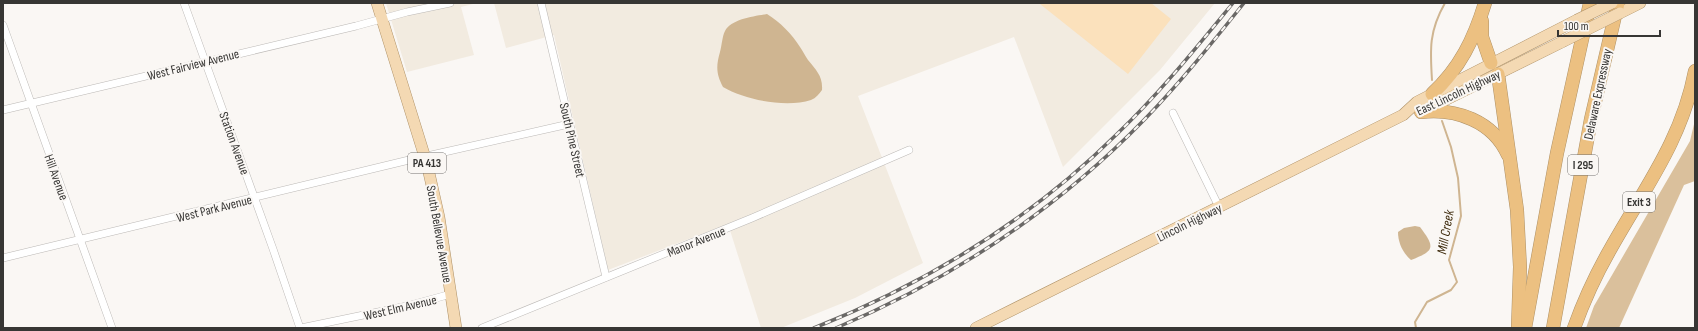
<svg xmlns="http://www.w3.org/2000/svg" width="1698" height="331" font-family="'Sofia Sans Condensed',sans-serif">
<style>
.built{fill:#f2ebe0}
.green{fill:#fbe1bc}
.forest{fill:#dac09c}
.water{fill:#cfb591}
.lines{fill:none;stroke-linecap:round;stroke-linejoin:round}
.stream{stroke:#cfb591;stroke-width:2}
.street-casing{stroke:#bcb9b6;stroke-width:8}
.primary-casing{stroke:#ad9066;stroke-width:12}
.highway-casing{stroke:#ad9066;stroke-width:14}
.street{stroke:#fff;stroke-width:7}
.primary{stroke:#f4d9b3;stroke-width:11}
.highway{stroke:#ecc081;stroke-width:13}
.rail-casing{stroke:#6a6866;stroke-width:3.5}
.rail{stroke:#faf7f4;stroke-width:2;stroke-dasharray:6;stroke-linecap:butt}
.primary-bridge-casing{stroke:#ad9066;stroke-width:12;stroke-linecap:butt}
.primary-bridge{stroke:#f4d9b3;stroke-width:11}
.labels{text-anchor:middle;stroke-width:4;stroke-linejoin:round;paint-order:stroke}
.shield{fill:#faf7f4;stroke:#72706e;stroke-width:1}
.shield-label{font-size:12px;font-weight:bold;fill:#373634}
.street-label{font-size:13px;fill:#373634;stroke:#faf7f4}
.water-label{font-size:14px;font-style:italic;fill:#402d0f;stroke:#faf7f4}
</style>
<rect width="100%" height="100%" fill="#faf7f4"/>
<g class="built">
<path d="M386,3H477L461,7L474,55L407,72Z"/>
<path d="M494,3H1215L1160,70L1063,167L1014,37L858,96L923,263L855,298L781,328H761L728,224L608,270L554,35L506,48Z"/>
</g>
<path class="green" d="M1041,3H1151L1171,19L1128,74L1040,4Z"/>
<path class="forest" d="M1695,120V181L1684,185L1619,328H1586L1594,306L1690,141Z"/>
<g class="water">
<path d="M767,14C780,22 792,34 800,47C803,51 805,56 808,60C816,70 823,76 822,90C819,94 816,98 811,100C786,108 745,100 723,87C716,74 716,66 720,52C722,45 722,37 725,31C731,19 755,16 767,14Z"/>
<path d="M1415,226L1420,227C1436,248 1434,251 1411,260C1403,253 1398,243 1398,232L1404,228Z"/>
</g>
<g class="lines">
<g class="stream">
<path d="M1432,80C1430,49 1429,31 1445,3"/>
<path d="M1416,328L1415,322L1427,302L1451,290L1457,282L1449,260L1461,216L1458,178L1451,147L1442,121"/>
</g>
<g class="street-casing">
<g id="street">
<path d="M184,3L273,249L300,328"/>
<path d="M541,3L606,277"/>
<path d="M3,25L112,328"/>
<path d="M3,110L356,26L407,12L450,3"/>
<path d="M1173,113L1219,207"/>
<path d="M3,258L409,160L569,124"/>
<path d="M301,328L407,306L451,294"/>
<path d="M482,328L752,218L909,150"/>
</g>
</g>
<g class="primary-casing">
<g id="primary">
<path d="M377,3L427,164L439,217L456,328"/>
<path d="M1620,13L1640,3"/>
<path d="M1423,111L1562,42"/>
<path d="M976,328L1403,115L1417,102L1577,20"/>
</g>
</g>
<g class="highway-casing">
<g id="highway">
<path d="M1482,21V37L1491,63"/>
<path d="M1498,74L1517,210L1520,267L1518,327"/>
<path d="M1432,94C1460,68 1474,39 1485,3"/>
<path d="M1421,112C1456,108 1493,121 1508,155"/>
<path d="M1525,328L1557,153L1590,3"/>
<path d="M1553,328L1591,119L1618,3"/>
<path d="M1574,328C1584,300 1596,274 1611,248C1644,189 1682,140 1695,71"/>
</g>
</g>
<use href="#street" class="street"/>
<use href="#primary" class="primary"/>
<use href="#highway" class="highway"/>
<g class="rail-casing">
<g id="rail">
<path d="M814,328C927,283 1030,220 1117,134C1159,94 1196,48 1233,3"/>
<path d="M836,328C952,279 1056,210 1144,120C1180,83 1212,43 1244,3"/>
</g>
</g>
<use href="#rail" class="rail"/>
<g class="primary-bridge-casing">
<g id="primary-bridge">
<path d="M1577,20L1612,3"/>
<path d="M1562,42L1620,13"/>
</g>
</g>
<use href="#primary-bridge" class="primary-bridge"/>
</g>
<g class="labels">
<g class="shield">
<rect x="408" y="153" width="38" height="20" rx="3"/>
<rect x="1568" y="155" width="30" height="20" rx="3"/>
<rect x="1623" y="192" width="32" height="20" rx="3"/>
</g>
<g class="shield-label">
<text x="427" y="167">PA 413</text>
<text x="1583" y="169">I 295</text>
<text x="1639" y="206">Exit 3</text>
</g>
<g class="street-label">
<text transform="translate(193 64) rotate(-14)" y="5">West Fairview Avenue</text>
<text transform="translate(1458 92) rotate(-25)" y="5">East Lincoln Highway</text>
<text transform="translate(1597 94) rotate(-78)" y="5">Delaware Expressway</text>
<text transform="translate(573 140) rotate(77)" y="5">South Pine Street</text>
<text transform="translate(235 143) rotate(70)" y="5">Station Avenue</text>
<text transform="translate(57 177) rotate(70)" y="5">Hill Avenue</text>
<text transform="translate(214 208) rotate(-14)" y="5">West Park Avenue</text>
<text transform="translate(1189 222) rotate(-26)" y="5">Lincoln Highway</text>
<text transform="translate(440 234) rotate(80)" y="5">South Bellevue Avenue</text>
<text transform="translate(696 241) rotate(-22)" y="5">Manor Avenue</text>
<text transform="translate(400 307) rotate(-13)" y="5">West Elm Avenue</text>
</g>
<g class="water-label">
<text transform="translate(1445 232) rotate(-80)" y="5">Mill Creek</text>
</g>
</g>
<rect width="1698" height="331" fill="none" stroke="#373634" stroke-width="8"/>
<path d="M1558 30v6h102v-6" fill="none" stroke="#373634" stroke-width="2"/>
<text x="1564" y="30" font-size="12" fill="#373634" stroke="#faf7f4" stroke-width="3" paint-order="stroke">100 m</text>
</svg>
